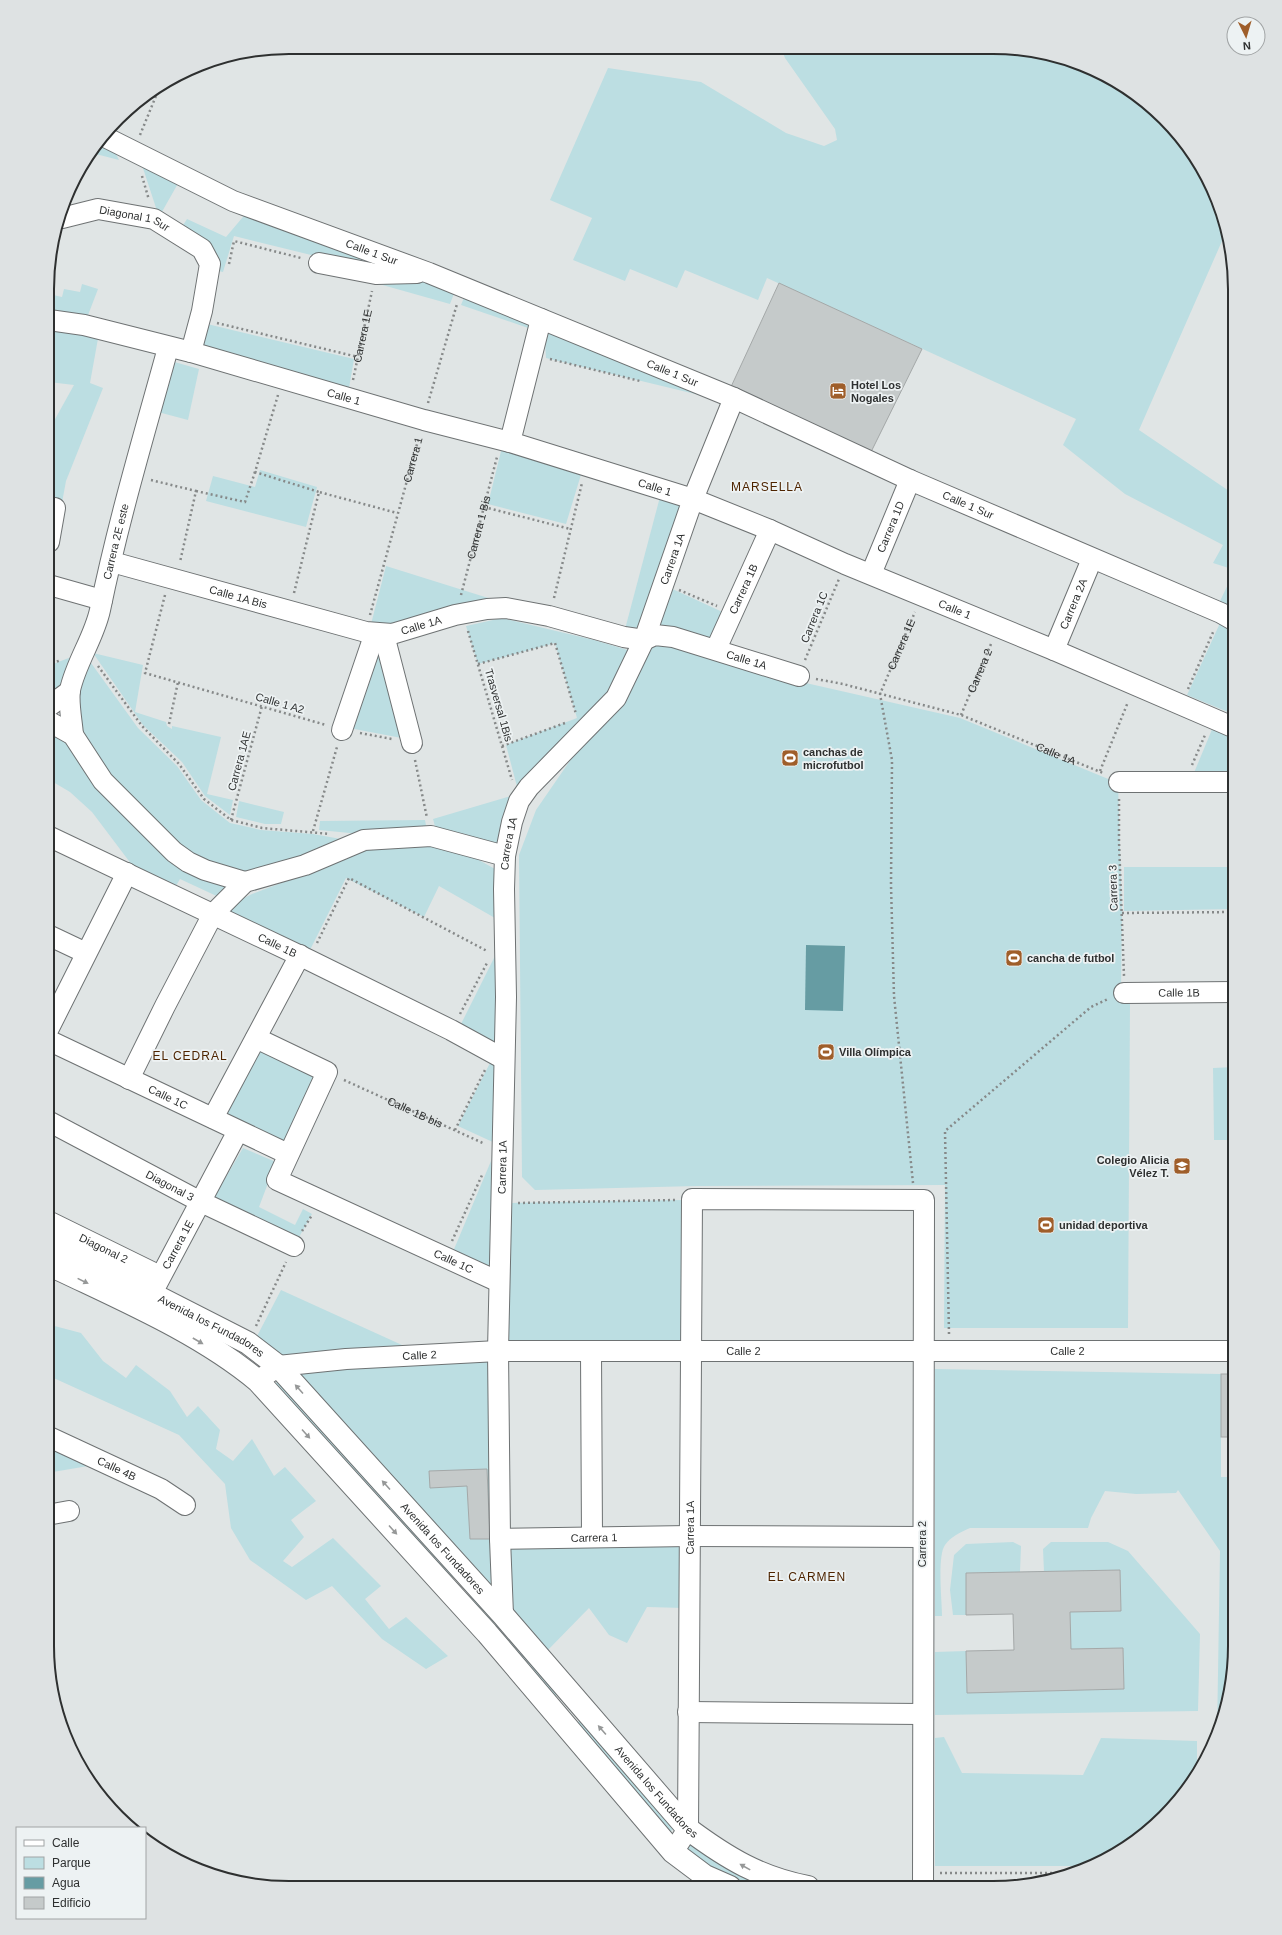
<svg xmlns="http://www.w3.org/2000/svg" width="1282" height="1935" viewBox="0 0 1282 1935" font-family="Arial,sans-serif">
	<rect width="100%" height="100%" fill="#e0e5e5"/>
	<g fill="#bcdee2">
		<path d="M781 48 1025 49 1086 65 1141 97 1185 142 1217 196 1225 241H1222L1139 430 1235 495V609L1220 601 1235 570 1213 563 1223 545 1125 494 1063 445 1076 419 767 278 758 300 685 270 677 288 630 269 625 281 573 260 592 218 550 200 608 68 701 82 786 133 824 146 837 140 835 129 785 58Z"/>
		<path d="M101 141 112 146 119 160 92 153Z"/>
		<path d="M139 156 180 180 159 217Z"/>
		<path d="M248 211 404 269 376 271 234 236 223 272 214 270 180 230 187 219 226 237Z"/>
		<path d="M381 277 423 278 455 291 450 304 379 284Z"/>
		<path d="M82 284 98 289 85 323 49 317V294L62 297 64 289 80 292Z"/>
		<path d="M465 295 534 322 531 329 461 305Z"/>
		<path d="M49 323 99 333 90 383 103 388 66 481 61 508 49 509V430L74 385 49 382Z"/>
		<path d="M203 323 354 359 348 394 195 350Z"/>
		<path d="M544 327 720 400 546 358Z"/>
		<path d="M171 361 199 369 188 420 158 412Z"/>
		<path d="M503 443 583 468 566 524 488 504Z"/>
		<path d="M260 470 317 487 306 527 206 501 213 476 255 487Z"/>
		<path d="M661 493 688 502 641 635 624 633Z"/>
		<path d="M386 566 501 602 370 628Z"/>
		<path d="M666 586 729 615 715 646 656 633Z"/>
		<path d="M502 618 594 640 631 651 614 692 519 794 506 745 577 718 555 643 478 664 466 626Z"/>
		<path d="M1221 621 1230 627 1228 712 1187 695Z"/>
		<path d="M377 636 407 739 349 728Z"/>
		<path d="M664 638 797 681 960 718 1118 783 1122 913 1121 991 1130 1003 1128 1328H944L945 1185 697 1186 535 1190 522 1177 519 855 536 810 649 646Z"/>
		<path d="M82 653 48 704V662L53 664Z"/>
		<path d="M93 653 143 665 135 712 166 722 167 726 172 729V726L221 737 207 794 233 800 230 815 205 796 182 762 143 725Z"/>
		<path d="M86 656 138 728 177 766 201 800 230 823 261 830 313 834 352 841 246 877 192 859 108 780 78 735 74 692Z"/>
		<path d="M48 724 70 737 125 810 238 883 223 899 180 879 174 889 138 873 92 812 70 792 48 779Z"/>
		<path d="M1213 727 1232 735 1230 779 1191 780Z"/>
		<path d="M511 796 502 850 437 834 433 819Z"/>
		<path d="M239 801 284 812 281 824H265L236 817Z"/>
		<path d="M425 820 427 831 360 834 319 830 320 821Z"/>
		<path d="M424 845 468 854 495 869V918L439 886 424 917 346 878 308 954 220 913 230 905 252 894 313 871 365 847Z"/>
		<path d="M1124 867H1235V909L1124 911Z"/>
		<path d="M495 956 498 1050 458 1030Z"/>
		<path d="M259 1040 319 1070 284 1147 219 1115Z"/>
		<path d="M491 1061 498 1064 497 1144 458 1126Z"/>
		<path d="M1235 1067V1140H1214L1213 1068Z"/>
		<path d="M243 1148 276 1162 259 1207 295 1225 303 1209 312 1214 294 1246 210 1204Z"/>
		<path d="M491 1161 495 1272 452 1254Z"/>
		<path d="M683 1200 682 1344 506 1346 507 1203Z"/>
		<path d="M281 1290 413 1350 280 1360 254 1342Z"/>
		<path d="M47 1324 81 1333 103 1361 126 1378 136 1365 170 1391 187 1417 198 1406 220 1430 216 1449 233 1461 252 1439 274 1476 285 1467 316 1501 291 1520 304 1537 283 1561 292 1567 333 1538 381 1586 365 1599 389 1629 406 1617 448 1656 426 1669 382 1639 332 1586 306 1600 250 1560 231 1528 225 1484 179 1435 47 1375Z"/>
		<path d="M494 1358 498 1597 299 1380 304 1367Z"/>
		<path d="M935 1369 1221 1374V1477H1235L1234 1662 1222 1724 1217 1734 1220 1551 1178 1490 1176 1493 1136 1494 1105 1491 1091 1518 1088 1528H970C961 1532 950 1537 945 1545 937 1556 942 1601 942 1616H935Z"/>
		<path d="M282 1379 455 1575 449 1581 270 1387Z"/>
		<path d="M47 1439 100 1464 47 1473Z"/>
		<path d="M684 1541V1608L647 1607 627 1643 609 1635 589 1608 545 1653 507 1613 506 1544Z"/>
		<path d="M1013 1542 1021 1546 1020 1572H1044L1043 1549 1051 1542H1108L1128 1551 1200 1634 1198 1711 935 1715V1652L966 1651 967 1692 1124 1689 1123 1648 1071 1649 1070 1612 1121 1611 1120 1570 966 1573V1615H953L950 1590 954 1555 966 1544Z"/>
		<path d="M475 1593 560 1692 552 1699 464 1601Z"/>
		<path d="M583 1717 676 1826 668 1834 575 1725Z"/>
		<path d="M944 1737 962 1773 1083 1775 1101 1738 1197 1741V1776L1194 1781 1152 1828 1092 1866H935V1738Z"/>
		<path d="M689 1837 786 1887H744L712 1875 679 1851Z"/>
	</g>
	<path fill="#669ca3" d="M806 945 845 946 843 1011 805 1010Z"/>
	<g fill="#c5caca" stroke="#a4a8a8">
		<path d="M779 283 922 349 871 452 730 389Z"/>
		<rect x="1221" y="1374" width="14" height="63"/>
		<path d="M487 1469 490 1539H470L467 1486 430 1488 429 1471Z"/>
		<path d="M1120 1570 1121 1611 1070 1612 1071 1649 1123 1648 1124 1689 967 1693 966 1651 1014 1650 1013 1614 966 1615V1573Z"/>
	</g>
	<g fill="none" stroke-linecap="round" stroke-linejoin="round">
		<g stroke="#6e7273" stroke-width="22">
			<g id="minor">
				<path id="s8" d="M105 137 233 201 429 273 734 398 910 480 1221 613 1235 621"/>
				<path id="s9" d="M62 218 98 209 154 219 202 249 210 264 202 311 191 352"/>
				<path d="M319 263 376 274 417 273"/>
				<path id="s10" d="M49 320 84 325 191 352 424 420 510 442 693 499 770 530 845 564 1054 650 1235 728"/>
				<path d="M510 442 541 319"/>
				<path d="M49 542 55 508"/>
				<path id="s11" d="M112 562 366 632 392 634 455 615 487 609 506 608 549 616 624 637 644 640 655 635 673 637 799 676"/>
				<path id="s12" d="M871 574 910 480"/>
				<path d="M49 585 102 600"/>
				<path d="M384 635 412 743"/>
				<path id="s13" d="M716 649 770 530"/>
				<path id="s14" d="M1054 650 1092 559"/>
				<path d="M48 707 70 691"/>
				<path d="M48 721 73 735 103 781 174 852 188 862 205 870 245 882"/>
				<path d="M342 730 375 633"/>
				<path id="s15" d="M73 735C72 721 68 703 70 690 76 662 94 638 100 610 118 522 144 435 168 348"/>
				<path d="M1119 782H1235"/>
				<path id="s16" d="M48 836 309 960 451 1030 504 1059"/>
				<path d="M48 935 86 953"/>
				<path id="s17" d="M1124 993 1235 992"/>
				<path d="M48 1030 127 873"/>
				<path id="s18" d="M256 1038 327 1072 277 1180 499 1282"/>
				<path id="s19" d="M48 1040 288 1154"/>
				<path d="M129 1079 165 1006 213 914 245 882 305 865 364 840 431 836 505 856"/>
				<path d="M213 1118 300 955"/>
				<path id="s20" d="M48 1121 199 1201 294 1246"/>
				<path id="s21" d="M48 1221 160 1276"/>
				<path id="s22" d="M151 1295 238 1131"/>
				<path d="M591 1352 592 1537"/>
				<path id="s23" d="M258 1381 278 1366 346 1359 498 1351H1235"/>
				<path id="s24" d="M47 1436 161 1489 185 1505"/>
				<path d="M47 1515 69 1511"/>
				<path id="s25" d="M500 1539 689 1536 922 1537"/>
				<path id="s26" d="M503 1615 500 1539 498 1351 506 997 504 889 505 856 512 822 519 801 529 787 616 698 644 640 693 499 734 398"/>
				<path d="M688 1712 922 1714"/>
				<path id="s27" d="M673 1852 688 1829 692 1199 924 1200 923 1888"/>
			</g>
		</g>
		<g stroke="#6e7273" stroke-width="24">
			<g id="primary">
				<path id="s28" d="M48 1241 248 1343 278 1366 503 1615 688 1829C727 1858 760 1878 808 1887"/>
				<path d="M48 1264C118 1298 198 1331 258 1381L487 1633 673 1852 705 1876 730 1887"/>
			</g>
		</g>
		<g stroke="#868989" stroke-width="2.5" stroke-dasharray="2 3" stroke-linecap="butt">
			<path d="M140 135 158 91"/>
			<path d="M142 176 149 200"/>
			<path d="M229 264 234 241 301 258"/>
			<path d="M217 323 358 357"/>
			<path d="M550 359 640 381"/>
			<path id="s1" d="M353 380 372 291"/>
			<path d="M278 395 255 472 319 492"/>
			<path d="M428 403 457 304"/>
			<path d="M151 480 196 491 180 562"/>
			<path d="M196 491 245 502 255 472"/>
			<path d="M484 507 570 529"/>
			<path d="M679 590 717 606"/>
			<path d="M294 593 319 492 397 513"/>
			<path d="M165 595 145 673 326 725"/>
			<path id="s2" d="M461 595 497 457"/>
			<path d="M554 598 582 483"/>
			<path id="s3" d="M370 615 419 437"/>
			<path d="M468 631 512 780"/>
			<path d="M48 660 53 663 61 660"/>
			<path d="M805 660 839 579"/>
			<path d="M478 664 555 643 576 714"/>
			<path d="M98 666 142 726 179 764 204 799 231 820 262 828 330 834"/>
			<path id="s4" d="M816 679 843 684 961 715 1103 773"/>
			<path d="M1188 689 1214 630"/>
			<path id="s5" d="M961 715 991 644"/>
			<path d="M169 724 178 682"/>
			<path d="M360 733 392 739"/>
			<path d="M502 746 565 723"/>
			<path d="M415 760 427 818"/>
			<path d="M1192 765 1205 735"/>
			<path d="M1100 771 1128 702"/>
			<path d="M1119 799V841L1124 976"/>
			<path d="M231 820 262 706"/>
			<path d="M313 831 337 747"/>
			<path d="M1122 913 1235 912"/>
			<path d="M317 943 349 878 487 951"/>
			<path d="M460 1014 487 963"/>
			<path id="s6" d="M344 1080 485 1144"/>
			<path d="M455 1130 485 1070"/>
			<path id="s7" d="M913 1183 894 996 891 885 892 760 880 694 915 612"/>
			<path d="M518 1203 675 1200"/>
			<path d="M302 1231 312 1215"/>
			<path d="M452 1241 483 1173"/>
			<path d="M256 1326 286 1262"/>
			<path d="M949 1334 945 1131 1091 1007 1108 999"/>
			<path d="M940 1873H1066"/>
		</g>
		<use href="#minor" stroke="#fff" stroke-width="20"/>
		<use href="#primary" stroke="#fff" stroke-width="22"/>
	</g>
	<defs><path id="oneway-solid" d="M-6-.8H1V-3.2L6.5 0L1 3.2V.8H-6Z"/></defs>
	<g fill="#969898">
		<use href="#oneway-solid" transform="translate(83 1281) rotate(26)"/>
		<use href="#oneway-solid" transform="translate(198 1341) rotate(30)"/>
		<use href="#oneway-solid" transform="translate(299 1389) rotate(-132)"/>
		<use href="#oneway-solid" transform="translate(306 1434) rotate(48)"/>
		<use href="#oneway-solid" transform="translate(386 1485) rotate(-132)"/>
		<use href="#oneway-solid" transform="translate(393 1530) rotate(48)"/>
		<use href="#oneway-solid" transform="translate(602 1730) rotate(-131)"/>
		<use href="#oneway-solid" transform="translate(745 1867) rotate(-151)"/>
	</g>
	<defs>
		<g id="hotel-square" transform="scale(0.9)"><rect x="-9" y="-9" width="18" height="18" rx="4" fill="#9f5e2a" stroke="#edf2f3"/><path d="M-6-4.5h1.5V1H6V5H4.5V3h-9V5H-6ZM-4 0a1.8 1.8 0 1 1 3.6 0ZM.5 0V-2.5h3Q6-2.5 6 0Z" fill="#fff"/></g>
		<g id="stadium-square" transform="scale(0.9)"><rect x="-9" y="-9" width="18" height="18" rx="4" fill="#9f5e2a" stroke="#edf2f3"/><path d="M0-5a6.5 5 0 1 0 0 10a6.5 5 0 1 0 0-10ZM-3.5-1.8h7v3.6h-7Z" fill="#fff"/></g>
		<g id="school-square" transform="scale(0.9)"><rect x="-9" y="-9" width="18" height="18" rx="4" fill="#9f5e2a" stroke="#edf2f3"/><path d="M0-5L7-2L0 1L-7-2ZM-4 1L0 2.5L4 1V4Q0 6-4 4Z" fill="#fff"/></g>
	</defs>
	<g fill-rule="evenodd">
		<use href="#hotel-square" x="838" y="391"/>
		<use href="#stadium-square" x="790" y="758"/>
		<use href="#stadium-square" x="1014" y="958"/>
		<use href="#stadium-square" x="826" y="1052"/>
		<use href="#school-square" x="1182" y="1166"/>
		<use href="#stadium-square" x="1046" y="1225"/>
	</g>
	<g text-anchor="middle" dominant-baseline="central" stroke-width="3.5" stroke-linejoin="round" paint-order="stroke">
		<g font-size="11" fill="#2e3030" stroke="#edf2f3">
			<text stroke="none"><textPath href="#s9" startOffset="75">Diagonal 1 Sur</textPath></text>
			<text stroke="none"><textPath href="#s8" startOffset="291">Calle 1 Sur</textPath></text>
			<text stroke="none"><textPath href="#s1" startOffset="45">Carrera 1E</textPath></text>
			<text stroke="none"><textPath href="#s8" startOffset="615">Calle 1 Sur</textPath></text>
			<text stroke="none"><textPath href="#s10" startOffset="305">Calle 1</textPath></text>
			<text stroke="none"><textPath href="#s3" startOffset="161">Carrera 1</textPath></text>
			<text stroke="none"><textPath href="#s10" startOffset="629">Calle 1</textPath></text>
			<text stroke="none"><textPath href="#s8" startOffset="939">Calle 1 Sur</textPath></text>
			<text stroke="none"><textPath href="#s2" startOffset="70">Carrera 1 Bis</textPath></text>
			<text stroke="none"><textPath href="#s12" startOffset="51">Carrera 1D</textPath></text>
			<text stroke="none"><textPath href="#s15" startOffset="201">Carrera 2E este</textPath></text>
			<text stroke="none"><textPath href="#s26" startOffset="1108">Carrera 1A</textPath></text>
			<text stroke="none"><textPath href="#s13" startOffset="66">Carrera 1B</textPath></text>
			<text stroke="none"><textPath href="#s11" startOffset="131">Calle 1A Bis</textPath></text>
			<text stroke="none"><textPath href="#s14" startOffset="50">Carrera 2A</textPath></text>
			<text stroke="none"><textPath href="#s10" startOffset="953">Calle 1</textPath></text>
			<text transform="translate(814 617) rotate(-68)">Carrera 1C</text>
			<text stroke="none"><textPath href="#s11" startOffset="320">Calle 1A</textPath></text>
			<text stroke="none"><textPath href="#s7" startOffset="545">Carrera 1E</textPath></text>
			<text stroke="none"><textPath href="#s11" startOffset="656">Calle 1A</textPath></text>
			<text stroke="none"><textPath href="#s5" startOffset="48">Carrera 2</textPath></text>
			<text transform="translate(280 703) rotate(16)">Calle 1 A2</text>
			<text transform="translate(499 705) rotate(74)">Trasversal 1Bis</text>
			<text stroke="none"><textPath href="#s4" startOffset="252">Calle 1A</textPath></text>
			<text transform="translate(239 761) rotate(-75)">Carrera 1AE</text>
			<text stroke="none"><textPath href="#s26" startOffset="772">Carrera 1A</textPath></text>
			<text transform="translate(1113 888) rotate(-92)">Carrera 3</text>
			<text stroke="none"><textPath href="#s16" startOffset="254">Calle 1B</textPath></text>
			<text stroke="none"><textPath href="#s17" startOffset="55">Calle 1B</textPath></text>
			<text stroke="none"><textPath href="#s19" startOffset="133">Calle 1C</textPath></text>
			<text stroke="none"><textPath href="#s6" startOffset="78">Calle 1B bis</textPath></text>
			<text stroke="none"><textPath href="#s26" startOffset="448">Carrera 1A</textPath></text>
			<text stroke="none"><textPath href="#s20" startOffset="138">Diagonal 3</textPath></text>
			<text stroke="none"><textPath href="#s22" startOffset="57">Carrera 1E</textPath></text>
			<text stroke="none"><textPath href="#s21" startOffset="62">Diagonal 2</textPath></text>
			<text stroke="none"><textPath href="#s18" startOffset="392">Calle 1C</textPath></text>
			<text stroke="none"><textPath href="#s28" startOffset="184">Avenida los Fundadores</textPath></text>
			<text stroke="none"><textPath href="#s23" startOffset="815">Calle 2</textPath></text>
			<text stroke="none"><textPath href="#s23" startOffset="491">Calle 2</textPath></text>
			<text stroke="none"><textPath href="#s23" startOffset="167">Calle 2</textPath></text>
			<text stroke="none"><textPath href="#s24" startOffset="77">Calle 4B</textPath></text>
			<text stroke="none"><textPath href="#s27" startOffset="329">Carrera 1A</textPath></text>
			<text stroke="none"><textPath href="#s25" startOffset="94">Carrera 1</textPath></text>
			<text transform="translate(922 1544) rotate(-90)">Carrera 2</text>
			<text stroke="none"><textPath href="#s28" startOffset="508">Avenida los Fundadores</textPath></text>
			<text stroke="none"><textPath href="#s28" startOffset="832">Avenida los Fundadores</textPath></text>
		</g>
		<g font-size="11" font-weight="bold" fill="#2e3030" stroke="#edf2f3" text-anchor="start">
			<text x="851" y="385">Hotel Los<tspan x="851" dy="13">Nogales</tspan></text>
			<text x="803" y="752">canchas de<tspan x="803" dy="13">microfutbol</tspan></text>
			<text x="1027" y="958">cancha de futbol</text>
			<text x="839" y="1052">Villa Olímpica</text>
			<text x="1169" y="1160" text-anchor="end">Colegio Alicia<tspan x="1169" dy="13">Vélez T.</tspan></text>
			<text x="1059" y="1225">unidad deportiva</text>
		</g>
		<g font-size="12" letter-spacing="1" fill="#4e2400" stroke="#edf2f3">
			<text x="767" y="487">MARSELLA</text>
			<text x="190" y="1056">EL CEDRAL</text>
			<text x="807" y="1577">EL CARMEN</text>
		</g>
	</g>
	<path d="M0 0H1282V1935H0ZM289 54H993A235 235 0 0 1 1228 289V1646A235 235 0 0 1 993 1881H289A235 235 0 0 1 54 1646V289A235 235 0 0 1 289 54Z" fill="#dee2e3" fill-rule="evenodd"/>
	<path fill="none" stroke="#2e3030" stroke-width="2" d="M289 54H993A235 235 0 0 1 1228 289V1646A235 235 0 0 1 993 1881H289A235 235 0 0 1 54 1646V289A235 235 0 0 1 289 54Z"/>
	<rect x="16" y="1827" width="130" height="92" fill="#edf2f3" stroke="#a1a4a5"/>
	<rect x="24" y="1840" width="20" height="6" fill="#ffffff" stroke="#a1a4a5"/>
	<text x="52" y="1847" font-size="12" fill="#2e3030">Calle</text>
	<rect x="24" y="1857" width="20" height="12" fill="#bcdee2" stroke="#a1a4a5"/>
	<text x="52" y="1867" font-size="12" fill="#2e3030">Parque</text>
	<rect x="24" y="1877" width="20" height="12" fill="#669ca3" stroke="#a1a4a5"/>
	<text x="52" y="1887" font-size="12" fill="#2e3030">Agua</text>
	<rect x="24" y="1897" width="20" height="12" fill="#c5caca" stroke="#a1a4a5"/>
	<text x="52" y="1907" font-size="12" fill="#2e3030">Edificio</text>
	<g transform="translate(1246 36) rotate(175)"><circle r="19" fill="#edf2f3" stroke="#a1a4a5"/>
	<path d="M0-3L7 15L0 10L-7 15Z" fill="#9f5e2a"/>
	<text y="-6" font-size="11" font-weight="bold" text-anchor="middle" fill="#2e3030">N</text>
	</g>
</svg>
